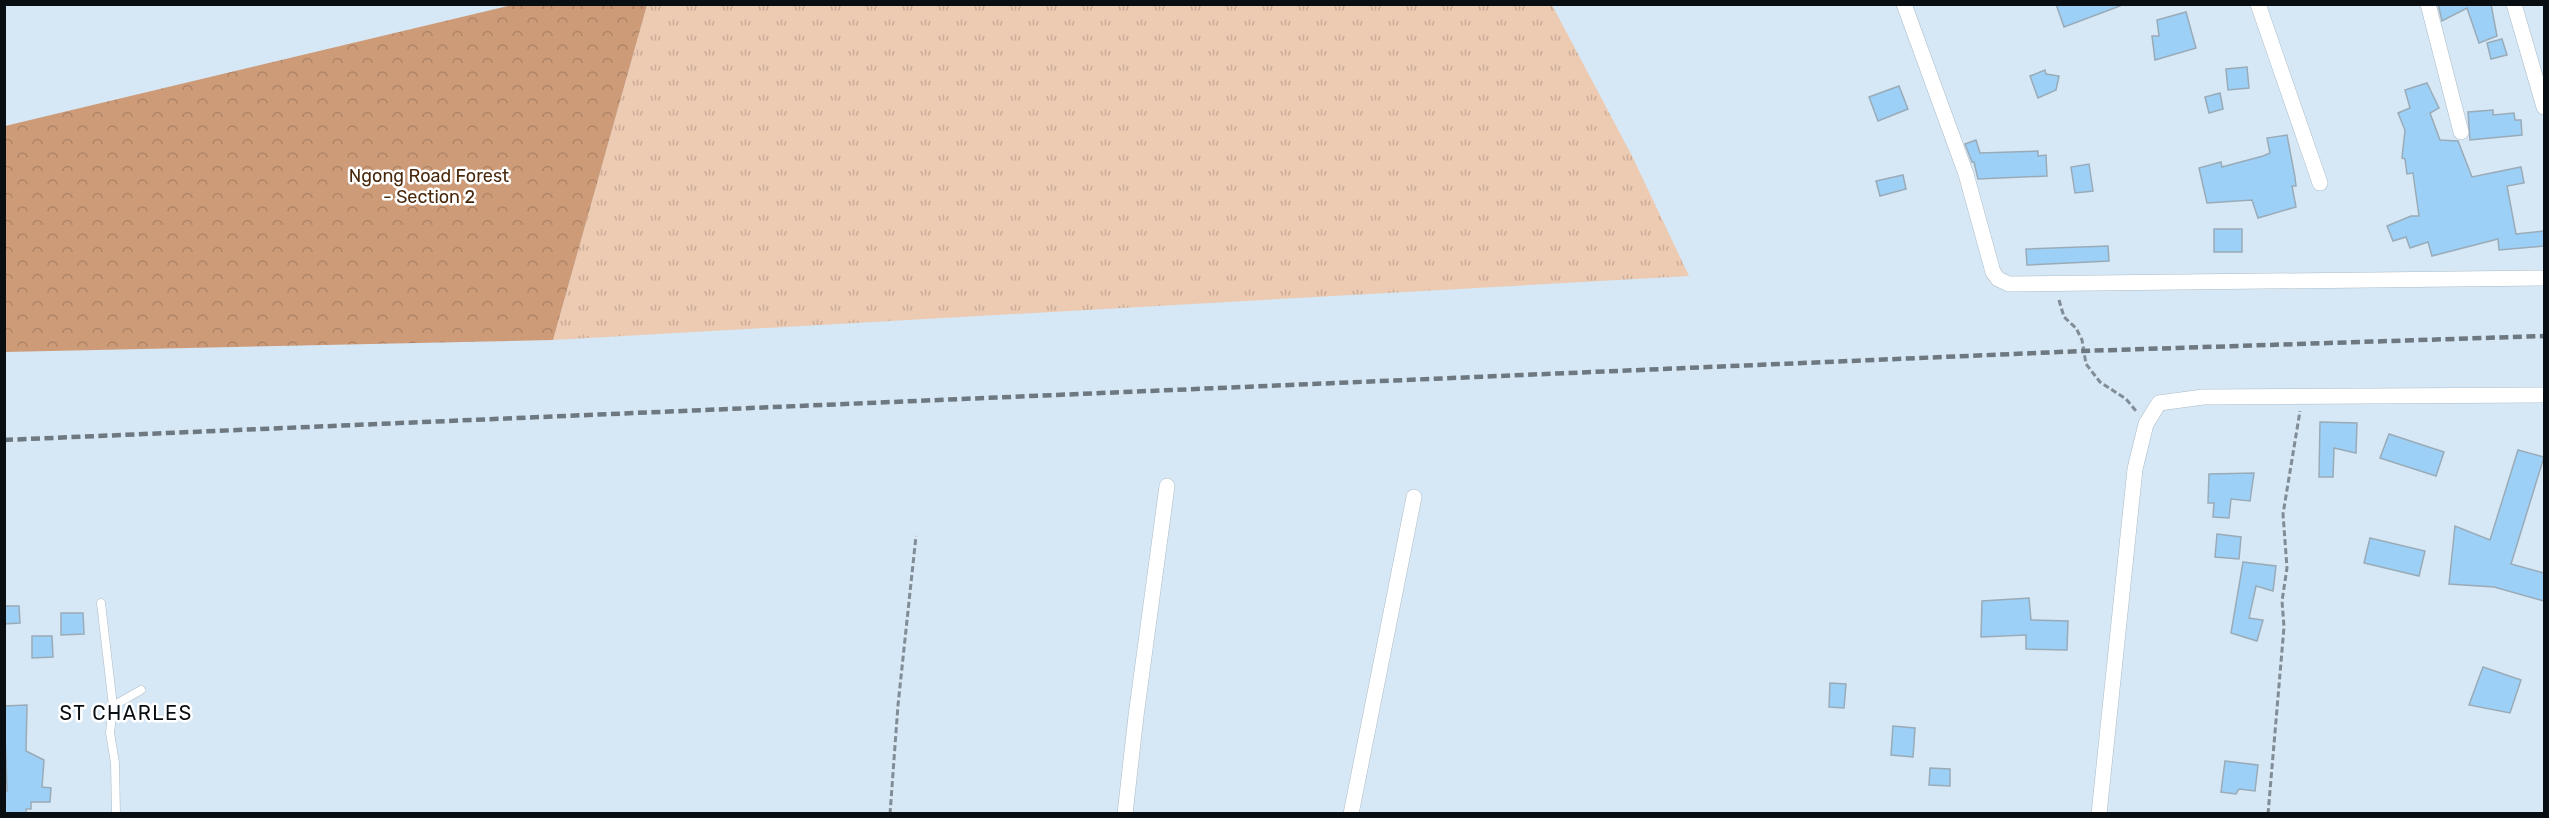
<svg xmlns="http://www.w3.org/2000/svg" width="2549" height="818" viewBox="0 0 2549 818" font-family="Rubik,sans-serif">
	<defs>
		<pattern id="grass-tufts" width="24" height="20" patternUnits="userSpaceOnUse" patternTransform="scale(1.5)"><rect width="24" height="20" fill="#edcab2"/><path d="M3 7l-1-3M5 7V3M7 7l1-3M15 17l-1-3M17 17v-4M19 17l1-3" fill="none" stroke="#caac98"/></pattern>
		<pattern id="forest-crowns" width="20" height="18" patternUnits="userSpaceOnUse" patternTransform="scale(1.5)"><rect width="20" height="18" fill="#cd9b78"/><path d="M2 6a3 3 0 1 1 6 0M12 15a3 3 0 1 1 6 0" fill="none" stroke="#af8467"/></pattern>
	</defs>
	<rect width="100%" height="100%" fill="#d6e7f5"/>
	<path fill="url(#grass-tufts)" d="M647 5H1552L1632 156 1689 276 553 340Z"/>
	<path fill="url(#forest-crowns)" d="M512 5H647L553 340 5 352V126Z"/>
	<g fill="#9cd0f7" stroke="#9aabb8" stroke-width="1.5">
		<path d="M2056 4H2120V6L2064 27Z"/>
		<path d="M2438 4H2491L2497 36 2479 43 2467 8 2442 21Z"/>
		<path d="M2186 12 2196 48 2155 60 2152 36H2159L2157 20Z"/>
		<path d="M2502 39 2507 55 2491 59 2487 43Z"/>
		<path d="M2247 67 2249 88 2228 90 2226 69Z"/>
		<path d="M2045 70 2046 74 2059 76 2056 90 2038 98 2030 76Z"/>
		<path d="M2427 83 2439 108 2430 113 2440 140 2458 141 2472 177 2521 167 2524 183 2507 186 2516 234 2544 231V246L2499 250 2498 239 2432 256 2428 242 2410 248 2406 237 2393 241 2387 226 2411 216H2419L2413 173 2407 174 2405 159 2402 158 2405 130 2398 113 2410 108 2405 90Z"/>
		<path d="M1899 86 1908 109 1878 121 1869 97Z"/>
		<path d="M2220 93 2223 109 2209 113 2205 97Z"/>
		<path d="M2493 110V115L2514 113 2515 120H2521L2522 135 2470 140 2468 112Z"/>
		<path d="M2287 135 2295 177 2296 186H2292L2296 207 2258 218 2252 200 2207 203 2199 168 2221 162 2222 167 2263 156 2270 153 2267 138Z"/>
		<path d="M1976 140 1980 153 2038 151V156L2046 155 2047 176 1978 179 1974 162H1972L1965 144Z"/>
		<path d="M2089 164 2093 191 2075 193 2071 167Z"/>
		<path d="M1903 175 1906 189 1880 196 1876 181Z"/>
		<rect x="2214" y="229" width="28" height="23"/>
		<path d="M2108 246 2109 261 2027 265 2026 249Z"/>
		<path d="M2320 422 2357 423 2356 453 2334 448 2333 477H2319Z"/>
		<path d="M2389 434 2444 452 2436 476 2380 458Z"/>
		<path d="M2518 450 2544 457 2511 564 2544 573V601L2494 587 2449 584 2455 526 2490 540Z"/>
		<path d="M2254 473 2250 501 2231 499 2229 518 2213 517 2214 503H2208L2209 474Z"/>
		<path d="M2217 534 2241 537 2239 559 2215 557Z"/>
		<path d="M2370 538 2425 551 2419 576 2364 563Z"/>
		<path d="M2243 562 2276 566 2273 591 2256 586 2249 618 2263 620 2257 641 2231 633Z"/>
		<path d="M2029 598 2031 620 2068 621 2067 650 2026 649V635L1981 637 1982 601Z"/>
		<path d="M4 606H19L20 623 4 624Z"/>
		<path d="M61 613H83L84 634 61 635Z"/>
		<path d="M32 636H52L53 657 32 658Z"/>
		<path d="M2483 667 2521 680 2510 713 2469 705Z"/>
		<path d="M1830 683 1846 684 1844 708 1829 707Z"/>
		<path d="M27 705 26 751 44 760 42 787 51 788 50 802H31V809H26V813H4V791H7L4 706Z"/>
		<path d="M1893 726 1915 728 1913 757 1891 755Z"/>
		<path d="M2225 761 2258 765 2255 791 2239 789 2236 794 2221 792Z"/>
		<path d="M1930 768 1950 769V786L1929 785Z"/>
	</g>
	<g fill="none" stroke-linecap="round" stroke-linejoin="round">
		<g stroke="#abbcc9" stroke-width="9">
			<g id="service">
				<path d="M101 603 113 706"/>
				<path d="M116 814 115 763 110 733 113 706 141 690"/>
			</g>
		</g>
		<g stroke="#abbcc9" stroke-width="16">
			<g id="minor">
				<path d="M1904 4 1966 174 1993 272 1998 279 2009 284 2544 278"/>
				<path d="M2258 4 2320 183"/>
				<path d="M2428 4 2461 132"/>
				<path d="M2514 4 2544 107"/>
				<path d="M1125 814 1136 716 1167 486"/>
				<path d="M1351 814 1414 497"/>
				<path d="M2099 814 2135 469 2146 424 2159 403 2203 397 2544 395"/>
			</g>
		</g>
		<g stroke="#808c96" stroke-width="3" stroke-dasharray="6 3" stroke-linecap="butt">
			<path d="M2059 300 2064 317 2076 328 2082 340 2086 364 2100 382 2126 399 2136 411"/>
			<path d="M890 814 898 705 916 536"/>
			<path d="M2268 814 2284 627 2282 601 2287 568 2283 514 2300 411"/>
		</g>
		<use href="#service" stroke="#fff" stroke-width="8"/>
		<use href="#minor" stroke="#fff" stroke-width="15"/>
		<path stroke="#6d7881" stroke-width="4.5" stroke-dasharray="9 4.5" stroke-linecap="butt" d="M4 440 2083 351 2544 336"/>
	</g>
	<g text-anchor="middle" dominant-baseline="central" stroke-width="5" stroke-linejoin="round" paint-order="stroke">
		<g font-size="18" fill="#48270b" stroke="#fff">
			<text x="429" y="176">Ngong Road Forest<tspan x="429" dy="21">- Section 2</tspan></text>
		</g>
		<g font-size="20" letter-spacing="1.5" fill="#090e13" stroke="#fff">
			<text x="126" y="713">ST CHARLES</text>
		</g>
	</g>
	<rect width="2549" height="818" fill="none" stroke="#090e13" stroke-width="12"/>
</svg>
